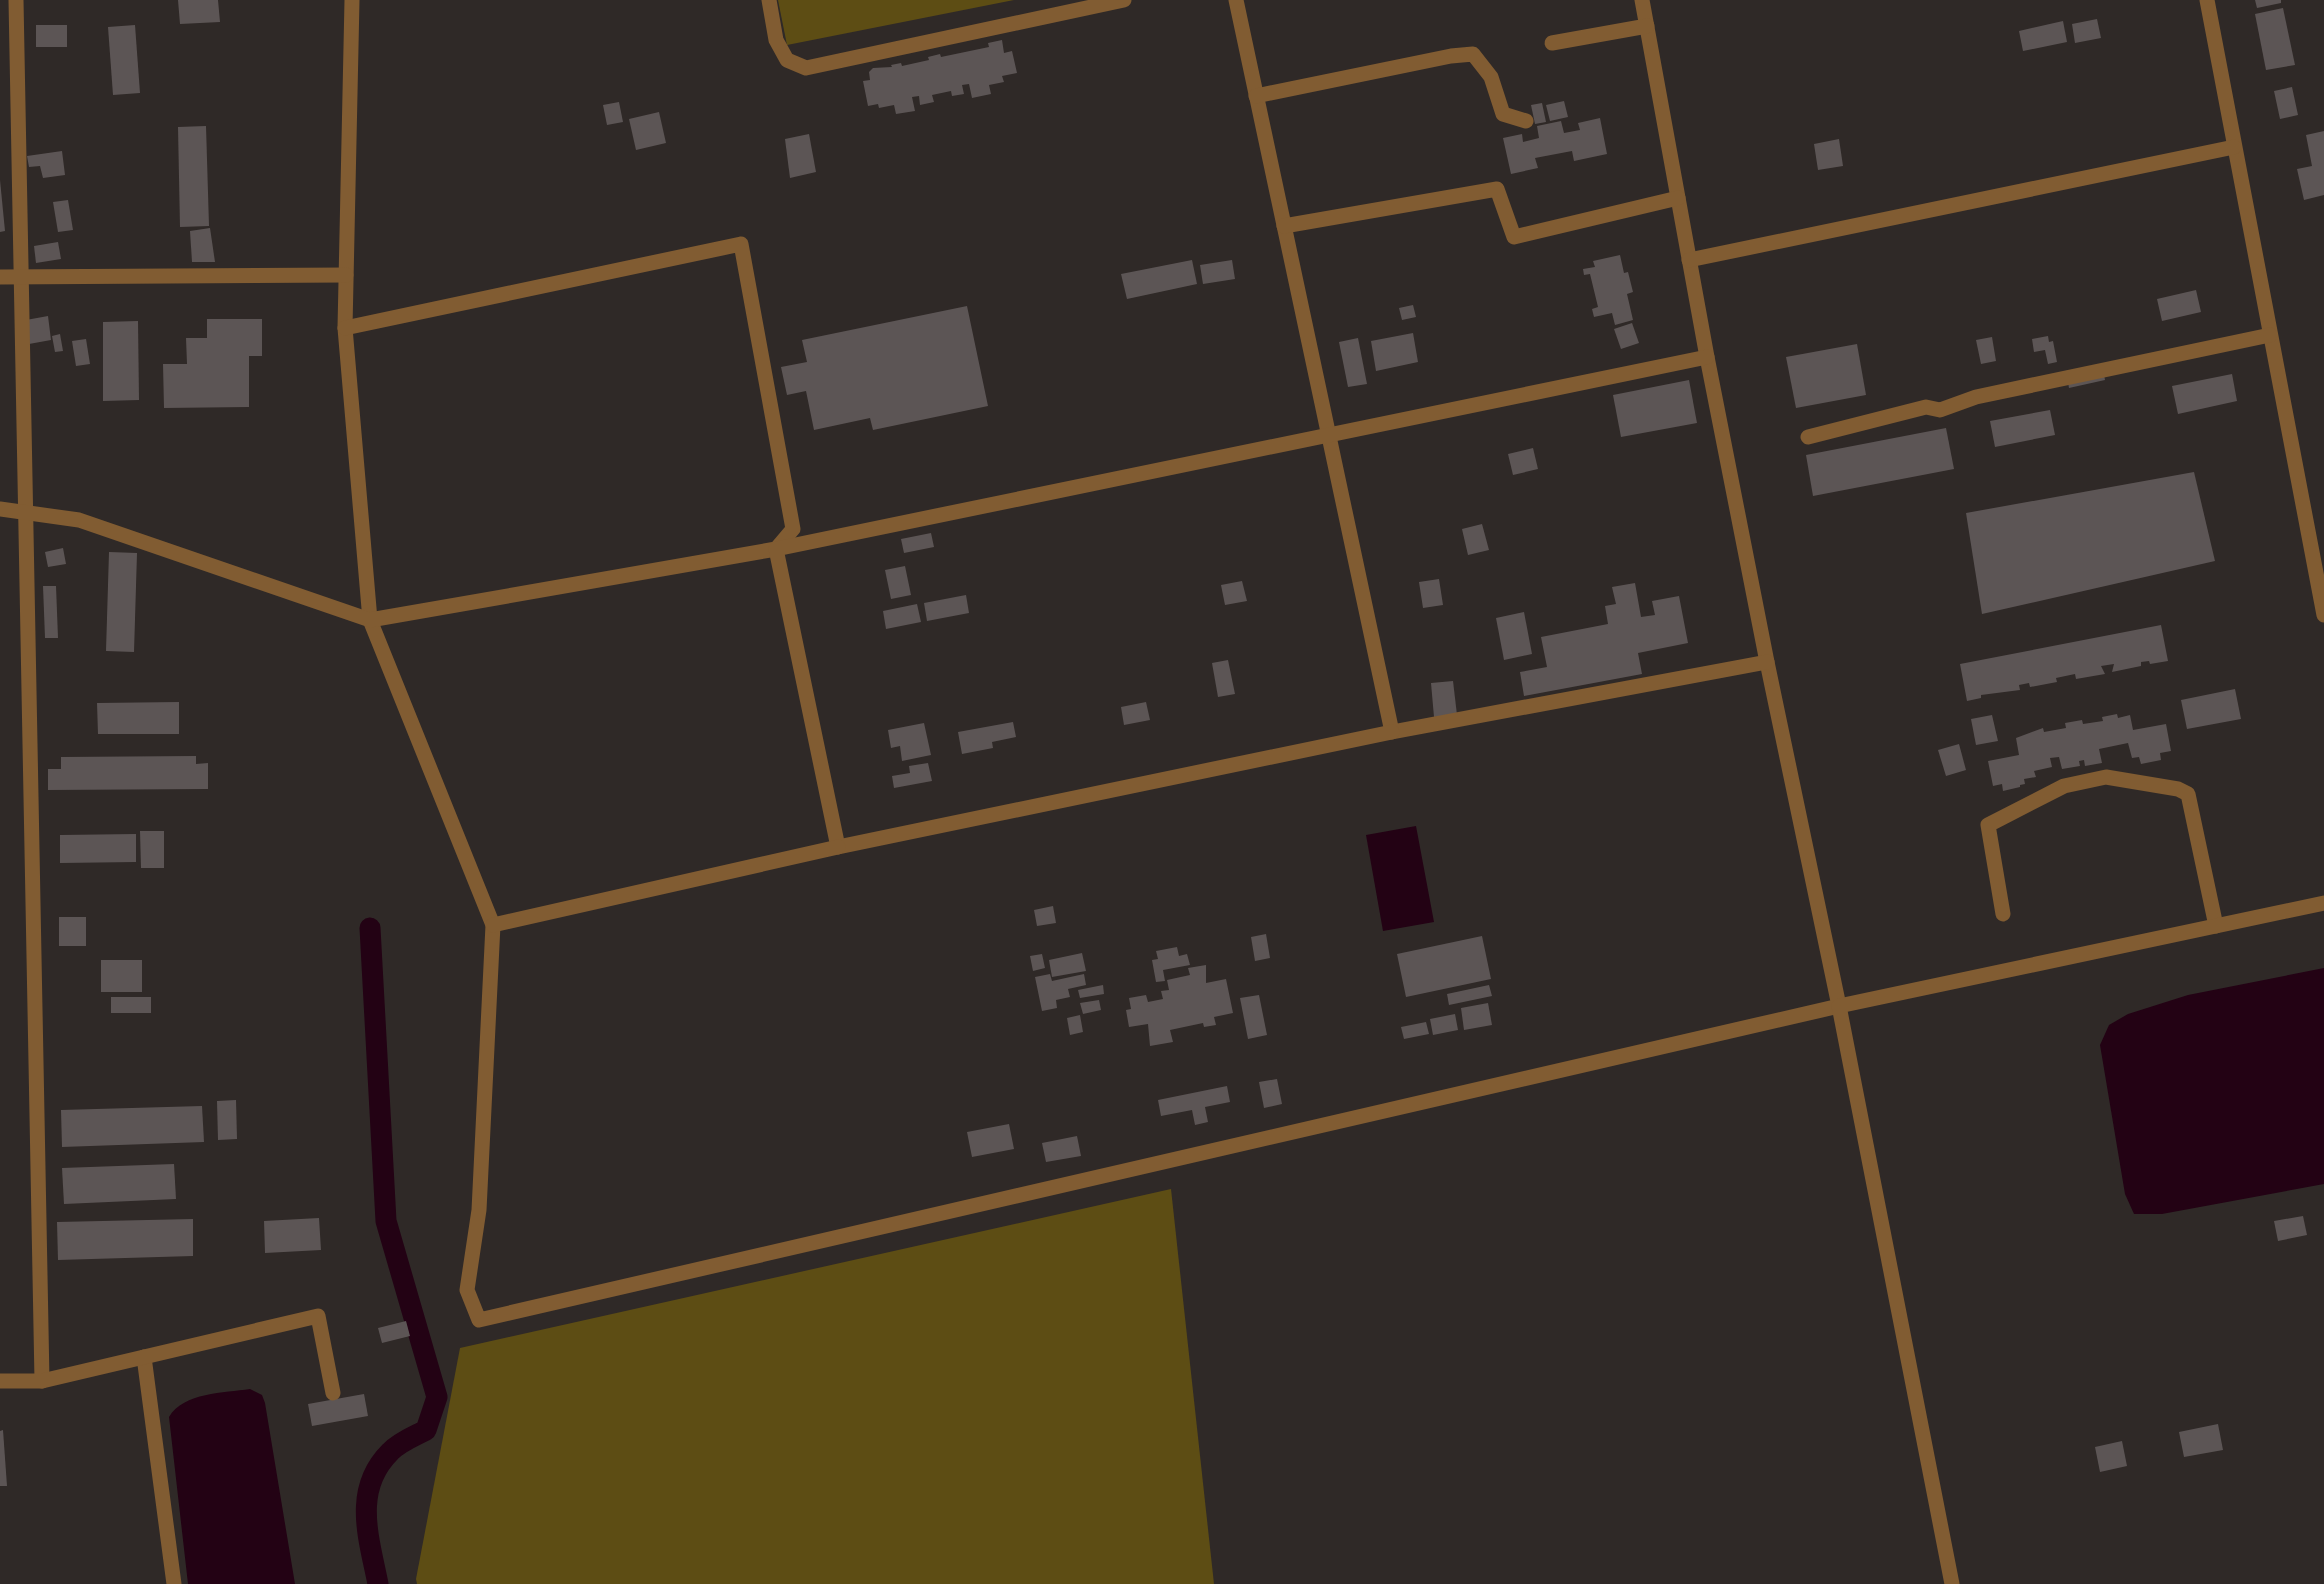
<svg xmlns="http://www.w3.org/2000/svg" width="2324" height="1584" viewBox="0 0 2324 1584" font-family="Karla,sans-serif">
	<rect width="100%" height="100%" fill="#2f2927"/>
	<g fill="#5d4d14">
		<path d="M778 0H1014L787 45Z"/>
		<path d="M1171 1189 1214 1584H417L416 1579 460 1348Z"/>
	</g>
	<g fill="#230214">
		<path d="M1416 826 1434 922 1383 931 1366 835Z"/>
		<path d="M2324 968V1184L2162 1214H2134L2125 1194 2100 1045 2109 1025 2128 1014 2188 995Z"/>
		<path d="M250 1389 262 1395 265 1403 295 1584H188L169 1417C184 1392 224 1393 250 1389Z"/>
	</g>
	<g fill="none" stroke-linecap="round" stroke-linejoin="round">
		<path stroke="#230214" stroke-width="21" d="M370 928 386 1221 437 1397 426 1430C415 1436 399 1442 390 1452 352 1490 369 1538 378 1584"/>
	</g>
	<g fill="#5c5555">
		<path d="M178 0H218L220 22 180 24Z"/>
		<path d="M2255 0H2281V3L2257 8Z"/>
		<path d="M2283 8 2295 65 2266 70 2255 14Z"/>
		<path d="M2097 19 2101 38 2075 43 2072 24Z"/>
		<path d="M2063 21 2067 42 2023 51 2019 31Z"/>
		<rect x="36" y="25" width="31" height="22"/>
		<path d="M135 25 140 93 113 95 108 27Z"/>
		<path d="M1002 40 1004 53 1012 51 1017 73 1002 76 1004 82 989 85 991 94 972 98 969 84 962 85 964 94 952 96 951 91 932 95 934 102 920 105 919 96 912 97 915 111 896 114 894 105 879 108 878 104 868 106 863 81 870 80 869 72 873 68 892 67 891 65 901 63 902 66 929 60 928 57 940 54 941 57 989 47 988 43Z"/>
		<path d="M2292 87 2298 115 2280 119 2274 91Z"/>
		<path d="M1564 101 1568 117 1550 121 1546 105Z"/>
		<path d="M619 102 623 122 607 125 603 105Z"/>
		<path d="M1542 103 1546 122 1535 124 1531 105Z"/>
		<path d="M659 112 666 143 636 150 629 119Z"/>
		<path d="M1600 118 1607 154 1574 161 1572 151 1535 158 1538 168 1511 174 1503 138 1522 134 1523 142 1539 138 1537 126 1561 121 1564 133 1580 130 1578 123Z"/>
		<path d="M206 126 209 226 180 227 178 127Z"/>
		<path d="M2324 131V195L2304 200 2297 169 2312 166 2306 135Z"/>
		<path d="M809 134 816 172 790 178 785 139Z"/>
		<path d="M1839 139 1843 166 1818 170 1814 144Z"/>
		<path d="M62 151 65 175 43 178 40 166 29 167 27 156Z"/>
		<path d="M0 180 5 231 0 232Z"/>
		<path d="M68 200 73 230 58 232 53 202Z"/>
		<path d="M210 228 215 262H192L190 231Z"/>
		<path d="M58 242 61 259 36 263 34 246Z"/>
		<path d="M1620 255 1624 273 1628 272 1633 292 1627 294 1633 320 1615 325 1612 313 1594 317 1592 309 1598 307 1590 274 1584 275 1583 269 1595 267 1593 261Z"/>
		<path d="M1192 260 1197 284 1127 299 1121 274Z"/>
		<path d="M1232 260 1235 279 1203 284 1200 265Z"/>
		<path d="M2196 290 2201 312 2162 321 2157 299Z"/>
		<path d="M1413 305 1416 317 1402 320 1399 308Z"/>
		<path d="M967 306 988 406 873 430 870 418 814 430 806 391 787 395 781 367 807 362 802 340Z"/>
		<path d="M48 316 51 340 29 344 26 320Z"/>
		<path d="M207 319H262V356H249V407L164 408 163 364H187L186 338H207Z"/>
		<path d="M138 321 139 400 103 401V322Z"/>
		<path d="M1632 323 1639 343 1621 349 1614 329Z"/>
		<path d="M1413 333 1418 362 1376 371 1371 341Z"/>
		<path d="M60 334 63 351 55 352 52 336Z"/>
		<path d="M2048 336 2049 342 2053 341 2057 362 2048 364 2045 350 2034 352 2032 339Z"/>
		<path d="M1992 337 1996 361 1981 364 1976 340Z"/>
		<path d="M1358 338 1367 384 1348 387 1339 342Z"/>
		<path d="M86 339 90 364 76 366 72 341Z"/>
		<path d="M1857 344 1866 395 1796 408 1786 357Z"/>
		<path d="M2102 364 2105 380 2069 388 2066 371Z"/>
		<path d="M2232 374 2237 401 2178 414 2172 386Z"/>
		<path d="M1689 380 1697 423 1621 437 1613 395Z"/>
		<path d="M2050 410 2055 435 1995 447 1990 421Z"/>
		<path d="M1946 428 1954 469 1813 496 1806 455Z"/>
		<path d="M1533 448 1538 469 1513 475 1508 454Z"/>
		<path d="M2194 472 2215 561 1982 614 1966 513Z"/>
		<path d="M1482 524 1489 550 1468 555 1462 529Z"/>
		<path d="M931 533 934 547 904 553 901 539Z"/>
		<path d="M63 548 66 564 48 567 45 552Z"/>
		<path d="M109 552 137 553 134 652 106 651Z"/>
		<path d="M905 566 911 595 891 599 885 570Z"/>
		<path d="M1439 579 1443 605 1423 608 1419 582Z"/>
		<path d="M1242 581 1247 601 1225 605 1221 585Z"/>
		<path d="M1635 583 1641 617 1655 615 1652 601 1679 596 1688 643 1638 653 1642 674 1524 696 1520 672 1547 667 1541 637 1608 624 1605 606 1616 604 1612 587Z"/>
		<path d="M43 586H56L58 638H45Z"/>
		<path d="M966 595 969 613 927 621 924 603Z"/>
		<path d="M917 604 921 622 886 629 883 611Z"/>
		<path d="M1524 612 1532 654 1504 660 1496 618Z"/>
		<path d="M2161 625 2168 661 2150 664 2149 661 2141 662V666L2112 672 2114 664 2101 666 2105 674 2076 679 2075 674 2056 678 2057 682 2030 687 2029 683 2019 685 2020 690 1981 695V698L1967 701 1960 664Z"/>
		<path d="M1228 660 1235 694 1218 697 1212 663Z"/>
		<path d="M1453 681 1457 715 1434 717 1431 683Z"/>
		<path d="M2235 689 2241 719 2187 729 2181 700Z"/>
		<path d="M179 702V734H98L97 703Z"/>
		<path d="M1146 702 1150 720 1124 725 1121 707Z"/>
		<path d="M2117 714 2118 718 2130 715 2133 730 2166 724 2171 751 2160 753 2161 760 2141 764 2139 757 2132 758 2128 743 2099 749 2102 763 2085 766 2084 760 2079 761 2080 766 2062 769 2059 757 2050 758 2052 767 2034 771 2036 777 2024 779 2025 784 2020 785V787L2003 791 2002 784 1993 786 1988 761 2019 755 2016 738 2043 728 2044 732 2066 728 2065 723 2082 720 2083 724 2103 721 2102 717Z"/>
		<path d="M1992 715 1998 741 1976 745 1971 719Z"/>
		<path d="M1013 722 1016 737 992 742 993 748 962 754 958 732Z"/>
		<path d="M924 723 931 755 902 761 900 746 891 748 888 730Z"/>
		<path d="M1959 744 1966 770 1946 776 1938 750Z"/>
		<path d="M196 756V764L208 763V789L48 790V769H61V757Z"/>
		<path d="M928 763 932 781 894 788 892 776 910 773 909 766Z"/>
		<path d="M140 831H164V868H141Z"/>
		<path d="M136 834V862L60 863V835Z"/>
		<path d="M1053 906 1056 923 1037 926 1034 910Z"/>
		<rect x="59" y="917" width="27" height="29"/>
		<path d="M1266 934 1270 958 1255 961 1251 937Z"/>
		<path d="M1482 936 1491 979 1406 997 1397 954Z"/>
		<path d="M1177 947 1179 956 1187 954 1190 965 1163 970 1165 981 1156 982 1152 960 1158 959 1156 951Z"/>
		<path d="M1082 953 1086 971 1052 977 1049 960Z"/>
		<path d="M1042 954 1045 968 1033 971 1030 956Z"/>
		<rect x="101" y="960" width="41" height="32"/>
		<path d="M1206 965V983L1226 979 1233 1013 1214 1017 1216 1025 1204 1027 1203 1023 1170 1030 1173 1042 1150 1046 1148 1024 1129 1027 1126 1010 1131 1009 1129 998 1146 995 1148 1002 1163 999 1161 991 1169 990 1167 980 1190 975 1188 968Z"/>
		<path d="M1050 974 1052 981 1084 974 1086 985 1068 989 1070 997 1056 1000 1057 1008 1042 1011 1035 977Z"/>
		<path d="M1103 985 1104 994 1080 998 1078 990Z"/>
		<path d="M1489 985 1492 996 1449 1005 1447 994Z"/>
		<path d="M1259 995 1267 1035 1248 1039 1240 998Z"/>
		<rect x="111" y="997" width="40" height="16"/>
		<path d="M1099 1000 1101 1010 1083 1014 1080 1003Z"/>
		<path d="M1488 1003 1492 1025 1464 1030 1461 1008Z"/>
		<path d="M1455 1014 1458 1030 1433 1035 1430 1019Z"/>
		<path d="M1080 1015 1083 1032 1070 1035 1067 1018Z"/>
		<path d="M1426 1022 1429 1034 1404 1039 1401 1027Z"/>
		<path d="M1277 1079 1282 1104 1264 1108 1259 1082Z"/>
		<path d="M1227 1086 1230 1102 1205 1107 1208 1122 1195 1125 1192 1110 1161 1116 1158 1100Z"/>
		<path d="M236 1100 237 1139 218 1140 217 1101Z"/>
		<path d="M202 1106 204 1142 62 1147 61 1110Z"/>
		<path d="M1009 1124 1014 1149 972 1157 967 1132Z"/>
		<path d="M1077 1136 1081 1156 1046 1162 1042 1143Z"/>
		<path d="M174 1164 176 1199 64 1204 62 1168Z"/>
		<path d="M2303 1216 2307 1235 2278 1241 2274 1221Z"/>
		<path d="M319 1218 321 1250 265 1253 264 1221Z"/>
		<path d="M193 1219V1256L58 1260 57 1222Z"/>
		<path d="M406 1321 410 1336 382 1343 378 1328Z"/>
		<path d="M364 1394 368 1416 312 1426 308 1404Z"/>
		<path d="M2218 1424 2223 1450 2184 1457 2179 1432Z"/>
		<path d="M3 1430 7 1486H0V1431Z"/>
		<path d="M2122 1441 2127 1466 2100 1472 2095 1447Z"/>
	</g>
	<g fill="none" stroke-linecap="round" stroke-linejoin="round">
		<g stroke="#815c32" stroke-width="15">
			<path d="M16 0 42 1381"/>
			<path d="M352 0 345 328 370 620 493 925 479 1210 467 1290 479 1320 1839 1006 1767 662 1707 357 1642 0"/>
			<path d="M769 0 776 40 787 60 806 68 1124 0"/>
			<path d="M1236 0 1392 732 1767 662"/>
			<path d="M2207 0 2324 615"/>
			<path d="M1552 43 1647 26"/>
			<path d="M1256 96 1451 56 1473 54 1491 77 1503 114 1526 121"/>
			<path d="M1284 226 1497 189 1514 237 1678 198"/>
			<path d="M1689 260 2234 147"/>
			<path d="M0 277 346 275"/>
			<path d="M1808 437 1926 407 1940 410 1976 397 2270 335"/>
			<path d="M0 509 79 520 370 620 776 549 793 529 741 244 345 328"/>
			<path d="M1392 732 838 847 776 549 1707 357"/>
			<path d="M2003 914 1988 825 2064 786 2106 777 2178 789 2188 794 2216 926"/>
			<path d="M493 925 838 847"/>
			<path d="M144 1357 174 1584"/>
			<path d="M0 1381H42L318 1316 333 1393"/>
			<path d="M1952 1584 1839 1006 2324 903"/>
		</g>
	</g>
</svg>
